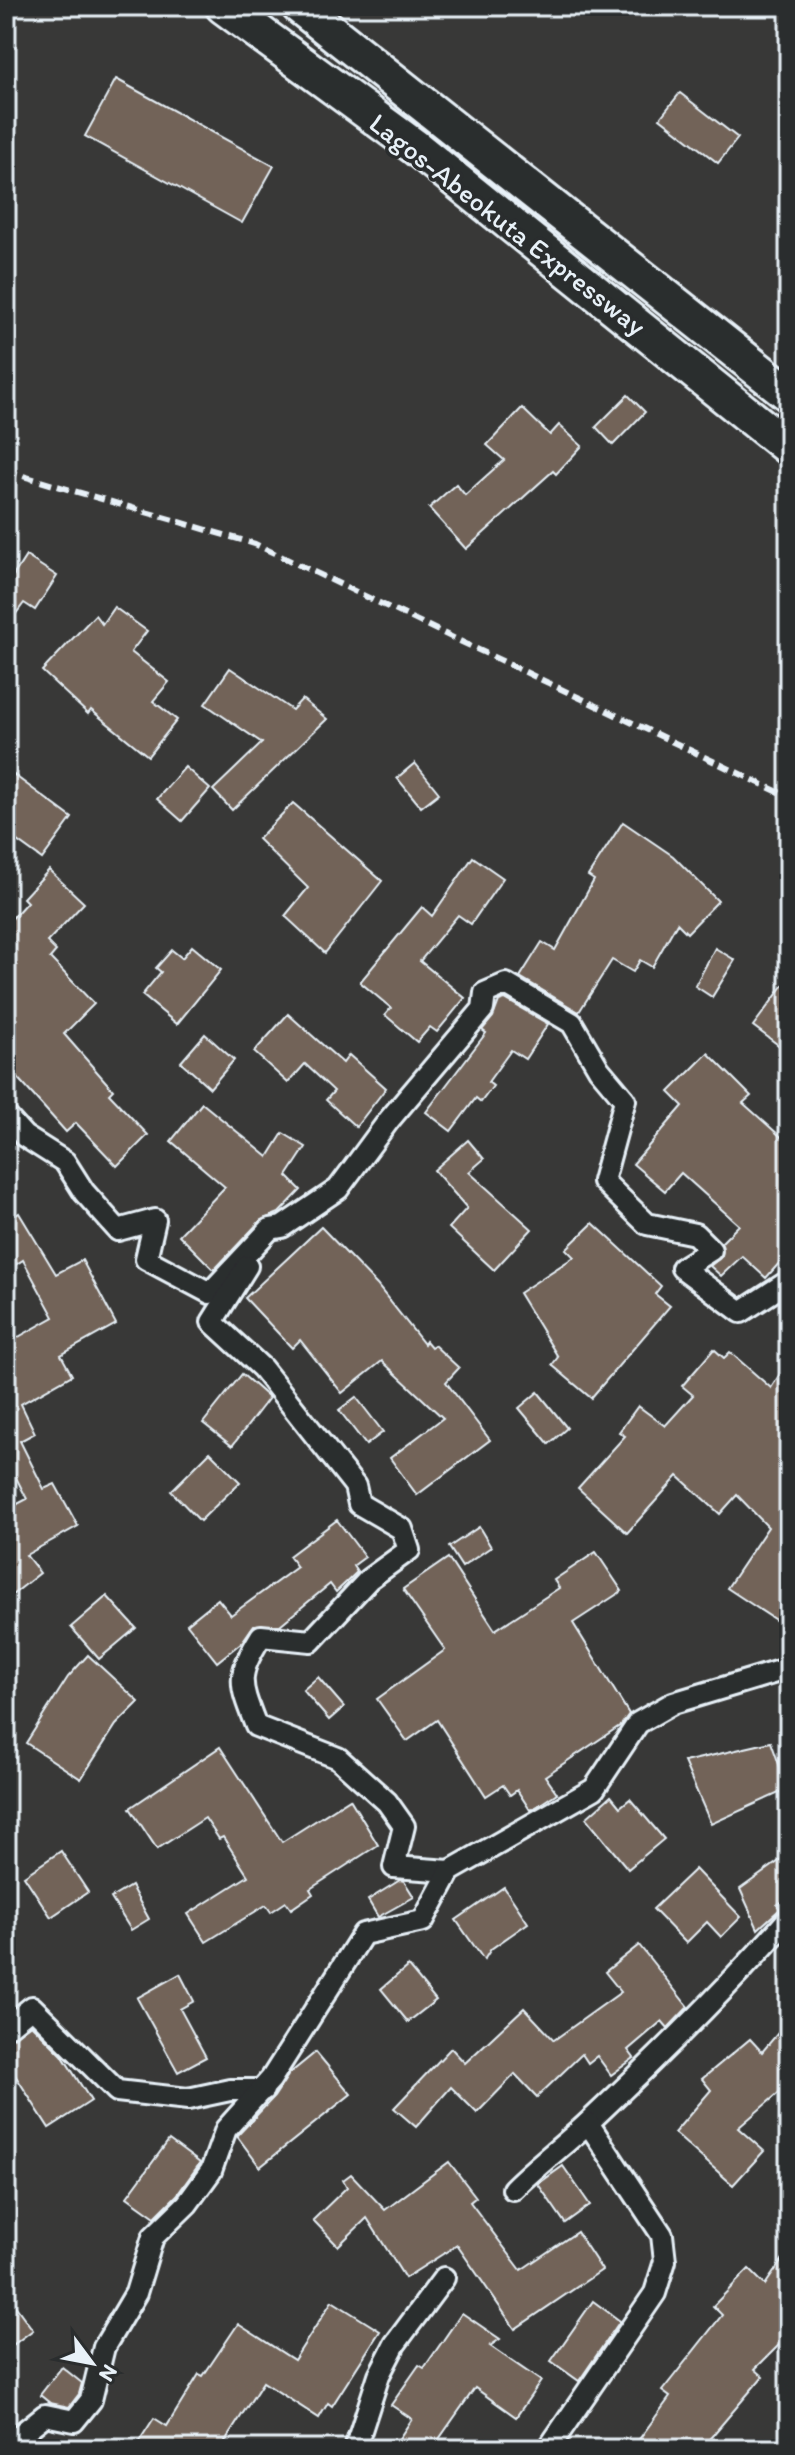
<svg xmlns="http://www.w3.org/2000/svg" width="795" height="2455" viewBox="0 0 795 2455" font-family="Itim,sans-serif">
	<rect width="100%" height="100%" fill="#383837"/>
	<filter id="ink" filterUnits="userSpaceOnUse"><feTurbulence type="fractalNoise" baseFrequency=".0125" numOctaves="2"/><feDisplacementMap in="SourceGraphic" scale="16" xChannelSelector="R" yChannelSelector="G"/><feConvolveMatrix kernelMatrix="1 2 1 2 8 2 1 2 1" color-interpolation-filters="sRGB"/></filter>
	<g filter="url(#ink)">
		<g fill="#726459" stroke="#e8f1f8" stroke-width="2">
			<path d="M116 79 274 166 242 223 85 136Z"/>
			<path d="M680 93 738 138 718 163 660 118Z"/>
			<path d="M628 395 645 412 613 445 596 427Z"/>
			<path d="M522 408 550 435 559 425 582 446 556 474 553 471 466 549 429 508 456 484 465 495 504 460 487 445Z"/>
			<path d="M26 556 57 576 35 610 24 603 6 627V587Z"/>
			<path d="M114 607 147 631 131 652 169 682 153 701 177 720 148 756 91 710 88 714 42 671 95 615 102 624Z"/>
			<path d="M230 668 292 710 302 699 327 719 232 810 213 790 262 743 205 704Z"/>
			<path d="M415 763 439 793 421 807 397 778Z"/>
			<path d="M185 767 210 789 182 821 157 799Z"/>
			<path d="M6 769 72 818 42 859 6 833Z"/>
			<path d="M293 803 382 881 325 953 285 916 308 888 258 839Z"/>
			<path d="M623 822 673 856 718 901 687 933 677 923 652 967 640 960 633 972 612 960 579 1012 520 977 542 942 555 950 594 880 588 876Z"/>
			<path d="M473 857 503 878 471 924 458 915 420 961 465 998 437 1032 430 1027 417 1042 385 1015 391 1008 360 982 422 907 432 916Z"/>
			<path d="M49 870 84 903 47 942 56 951 50 958 94 1004 64 1034 113 1090 109 1094 148 1135 117 1166 76 1123 66 1132 6 1065V925L27 902 23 898Z"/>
			<path d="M192 946 221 970 177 1024 142 995 161 972 156 968 172 950 182 958Z"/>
			<path d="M715 948 735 960 712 997 695 986Z"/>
			<path d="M789 978V1053L753 1026Z"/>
			<path d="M505 999 548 1024 525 1059 511 1050 488 1082 493 1086 481 1102 476 1098 451 1131 426 1112 486 1033 482 1030 493 1017 499 1001Z"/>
			<path d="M288 1014 343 1063 349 1055 386 1088 356 1127 326 1100 334 1091 305 1064 288 1083 254 1052Z"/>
			<path d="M205 1034 234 1060 210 1088 181 1062Z"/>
			<path d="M708 1053 751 1096 743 1103 789 1144V1252L766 1278 742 1256 721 1276 710 1266 722 1256 721 1243 739 1225 681 1173 665 1191 633 1164 683 1106 669 1092Z"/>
			<path d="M202 1103 268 1157 283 1133 306 1147 287 1176 301 1190 279 1213 261 1220 214 1270 179 1235 225 1187 171 1141Z"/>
			<path d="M468 1140 484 1159 469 1172 532 1229 494 1270 449 1228 467 1208 434 1170Z"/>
			<path d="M19 1213 56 1274 82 1260 116 1324 61 1355 72 1375 21 1404 35 1433 20 1441 44 1489 55 1484 78 1526 26 1555 40 1573 6 1600V1510L27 1499 6 1458V1344L54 1317 23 1260 6 1271V1222Z"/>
			<path d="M593 1223 661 1286 655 1294 670 1306 591 1398 552 1365 558 1357 519 1293 574 1257 566 1249Z"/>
			<path d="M321 1227 377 1285 424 1344 426 1341 431 1347 434 1345 459 1368 446 1382 490 1440 417 1495 390 1458 443 1418 382 1361 342 1393 300 1340 292 1348 245 1298Z"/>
			<path d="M714 1349 724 1358 730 1352 771 1388 789 1360V1629L727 1588 768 1527 737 1495 720 1514 678 1476 627 1533 578 1488 625 1436 619 1432 638 1406 665 1426 693 1395 682 1386Z"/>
			<path d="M242 1374 269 1398 232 1446 203 1423Z"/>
			<path d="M538 1392 567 1428 549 1444 519 1408Z"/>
			<path d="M356 1397 383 1432 366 1445 339 1410Z"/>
			<path d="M210 1452 240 1482 200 1521 171 1491Z"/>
			<path d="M337 1520 365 1557 353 1566 357 1572 336 1592 330 1584 280 1625H254L242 1642 217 1662 187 1624 218 1599 231 1615 297 1567 289 1556Z"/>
			<path d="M479 1527 491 1547 462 1567 449 1547Z"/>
			<path d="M596 1552 622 1591 573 1623 629 1714 621 1725 545 1776 557 1793 536 1807 530 1810 517 1790 510 1795 503 1785 486 1796 437 1720 407 1741 377 1699 445 1650 403 1589 448 1558 495 1630 559 1588 554 1580Z"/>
			<path d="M107 1596 136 1628 99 1659 71 1627Z"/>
			<path d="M88 1655 139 1702 116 1725 81 1779 26 1743 68 1677Z"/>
			<path d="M318 1677 344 1707 329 1720 303 1690Z"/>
			<path d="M771 1742 788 1789 711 1824 684 1762Z"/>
			<path d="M220 1747 282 1842 350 1799 378 1845 310 1889 313 1894 291 1909 286 1902 271 1912 266 1905 206 1942 188 1914 248 1876 223 1837 219 1839 205 1818 157 1849 130 1808Z"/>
			<path d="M611 1796 620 1807 630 1799 664 1839 628 1869 586 1818Z"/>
			<path d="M61 1851 88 1892 51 1917 24 1876Z"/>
			<path d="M789 1854V1897L777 1905 780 1909 758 1929 740 1889Z"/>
			<path d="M695 1869 741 1917 721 1937 707 1922 686 1943 653 1909Z"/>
			<path d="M400 1880 404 1881 414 1897 378 1917 368 1900Z"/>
			<path d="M131 1886 149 1919 131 1930 111 1898Z"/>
			<path d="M504 1887 528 1923 491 1949 484 1960 456 1920Z"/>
			<path d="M639 1945 688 2007 668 2028 662 2021 628 2050 634 2058 611 2075 597 2056 588 2063 582 2054 537 2097 515 2074 477 2113 451 2087 416 2127 394 2108 451 2048 465 2063 524 2008 554 2040 621 1992 605 1972Z"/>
			<path d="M408 1966 436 2000 408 2022 381 1989Z"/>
			<path d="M180 1974 194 2001 180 2009 206 2057 178 2072 137 1998Z"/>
			<path d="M789 2020V2084L738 2128 764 2151 733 2185 674 2133 711 2090 702 2079 750 2039 762 2052Z"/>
			<path d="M31 2024 62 2055 91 2101 49 2128 6 2061V2041Z"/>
			<path d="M316 2052 351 2094 260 2167 237 2136 274 2097 289 2074Z"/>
			<path d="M169 2140 200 2163 177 2195 155 2217 127 2197Z"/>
			<path d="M449 2162 476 2197 470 2202 521 2270 577 2232 602 2270 515 2329 457 2245 405 2278 367 2218 338 2246 313 2220 347 2187 343 2180 351 2174 385 2210Z"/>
			<path d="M563 2166 590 2205 565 2223 538 2184Z"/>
			<path d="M789 2250V2335L755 2369 763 2376 701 2449H632L670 2397 662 2391 722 2315 713 2306 749 2269 765 2285Z"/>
			<path d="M6 2293 33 2330 6 2350Z"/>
			<path d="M332 2301 380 2331 332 2406 328 2403 319 2418 263 2382 220 2449H134L154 2418 167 2426 199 2374 203 2376 238 2324 294 2360Z"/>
			<path d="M593 2301 620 2321 579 2381 551 2361Z"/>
			<path d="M462 2313 500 2339 490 2346 541 2381 516 2417 475 2388 432 2449H392L412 2419 391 2405 419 2365 424 2368Z"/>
			<path d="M62 2367 82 2383 79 2394 69 2407 50 2403 40 2395Z"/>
		</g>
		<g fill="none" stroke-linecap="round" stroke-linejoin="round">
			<g stroke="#e8f1f8" stroke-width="26">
				<g id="minor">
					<path d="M6 1116 24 1136 65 1162 84 1192 118 1230 155 1220 146 1259 210 1293 270 1229 282 1227 338 1189 389 1120 483 1009 485 993 506 984 572 1023 599 1069 625 1100 603 1181 647 1224 695 1234 711 1250 682 1268 741 1312 789 1281"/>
					<path d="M247 1266 212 1322 262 1368 355 1486 359 1504 402 1529 409 1550 369 1579 311 1641 261 1636C236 1677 239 1682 256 1726L338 1758 387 1802 404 1826 394 1867 450 1871"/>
					<path d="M6 2028 32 2007 117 2091 188 2099 230 2090H263"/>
					<path d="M513 2189C538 2164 566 2144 591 2120 660 2055 727 1989 789 1918"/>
					<path d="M6 2446 45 2415 74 2421 91 2400 104 2347 136 2293 153 2237 187 2204 211 2171 226 2129 271 2079 363 1934 423 1921 450 1871 594 1789 638 1723 673 1703 789 1668"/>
					<path d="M355 2449 379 2375 395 2344 444 2278"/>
					<path d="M548 2449 655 2293 665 2261 662 2235 588 2123"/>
				</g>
			</g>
			<g stroke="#e8f1f8" stroke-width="40">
				<g id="trunk">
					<path d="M223 6 415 147 789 448"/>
					<path d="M299 6 789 394"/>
				</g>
			</g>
			<use href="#minor" stroke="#2a2d2e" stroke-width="20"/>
			<use href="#trunk" stroke="#2a2d2e" stroke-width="34"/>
			<path stroke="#e8f1f8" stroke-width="6" stroke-dasharray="12 6" stroke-linecap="butt" d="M6 471 255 544 789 797"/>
		</g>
	</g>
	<g text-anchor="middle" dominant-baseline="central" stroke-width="7" stroke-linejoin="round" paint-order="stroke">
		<g font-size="28" fill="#e8f1f8" stroke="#2a2d2e">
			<text transform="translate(508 224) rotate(38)">Lagos-Abeokuta Expressway</text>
		</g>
	</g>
	<rect width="795" height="2455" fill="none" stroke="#2a2d2e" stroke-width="32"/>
	<rect x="16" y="16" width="763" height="2423" fill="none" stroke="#e8f1f8" stroke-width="3" filter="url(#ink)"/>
	<g transform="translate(92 2363) rotate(122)" stroke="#2a2d2e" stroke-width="6" paint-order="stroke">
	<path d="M0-6L14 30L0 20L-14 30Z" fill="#e8f1f8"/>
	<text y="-12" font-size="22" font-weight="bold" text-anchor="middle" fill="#e8f1f8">N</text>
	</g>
</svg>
